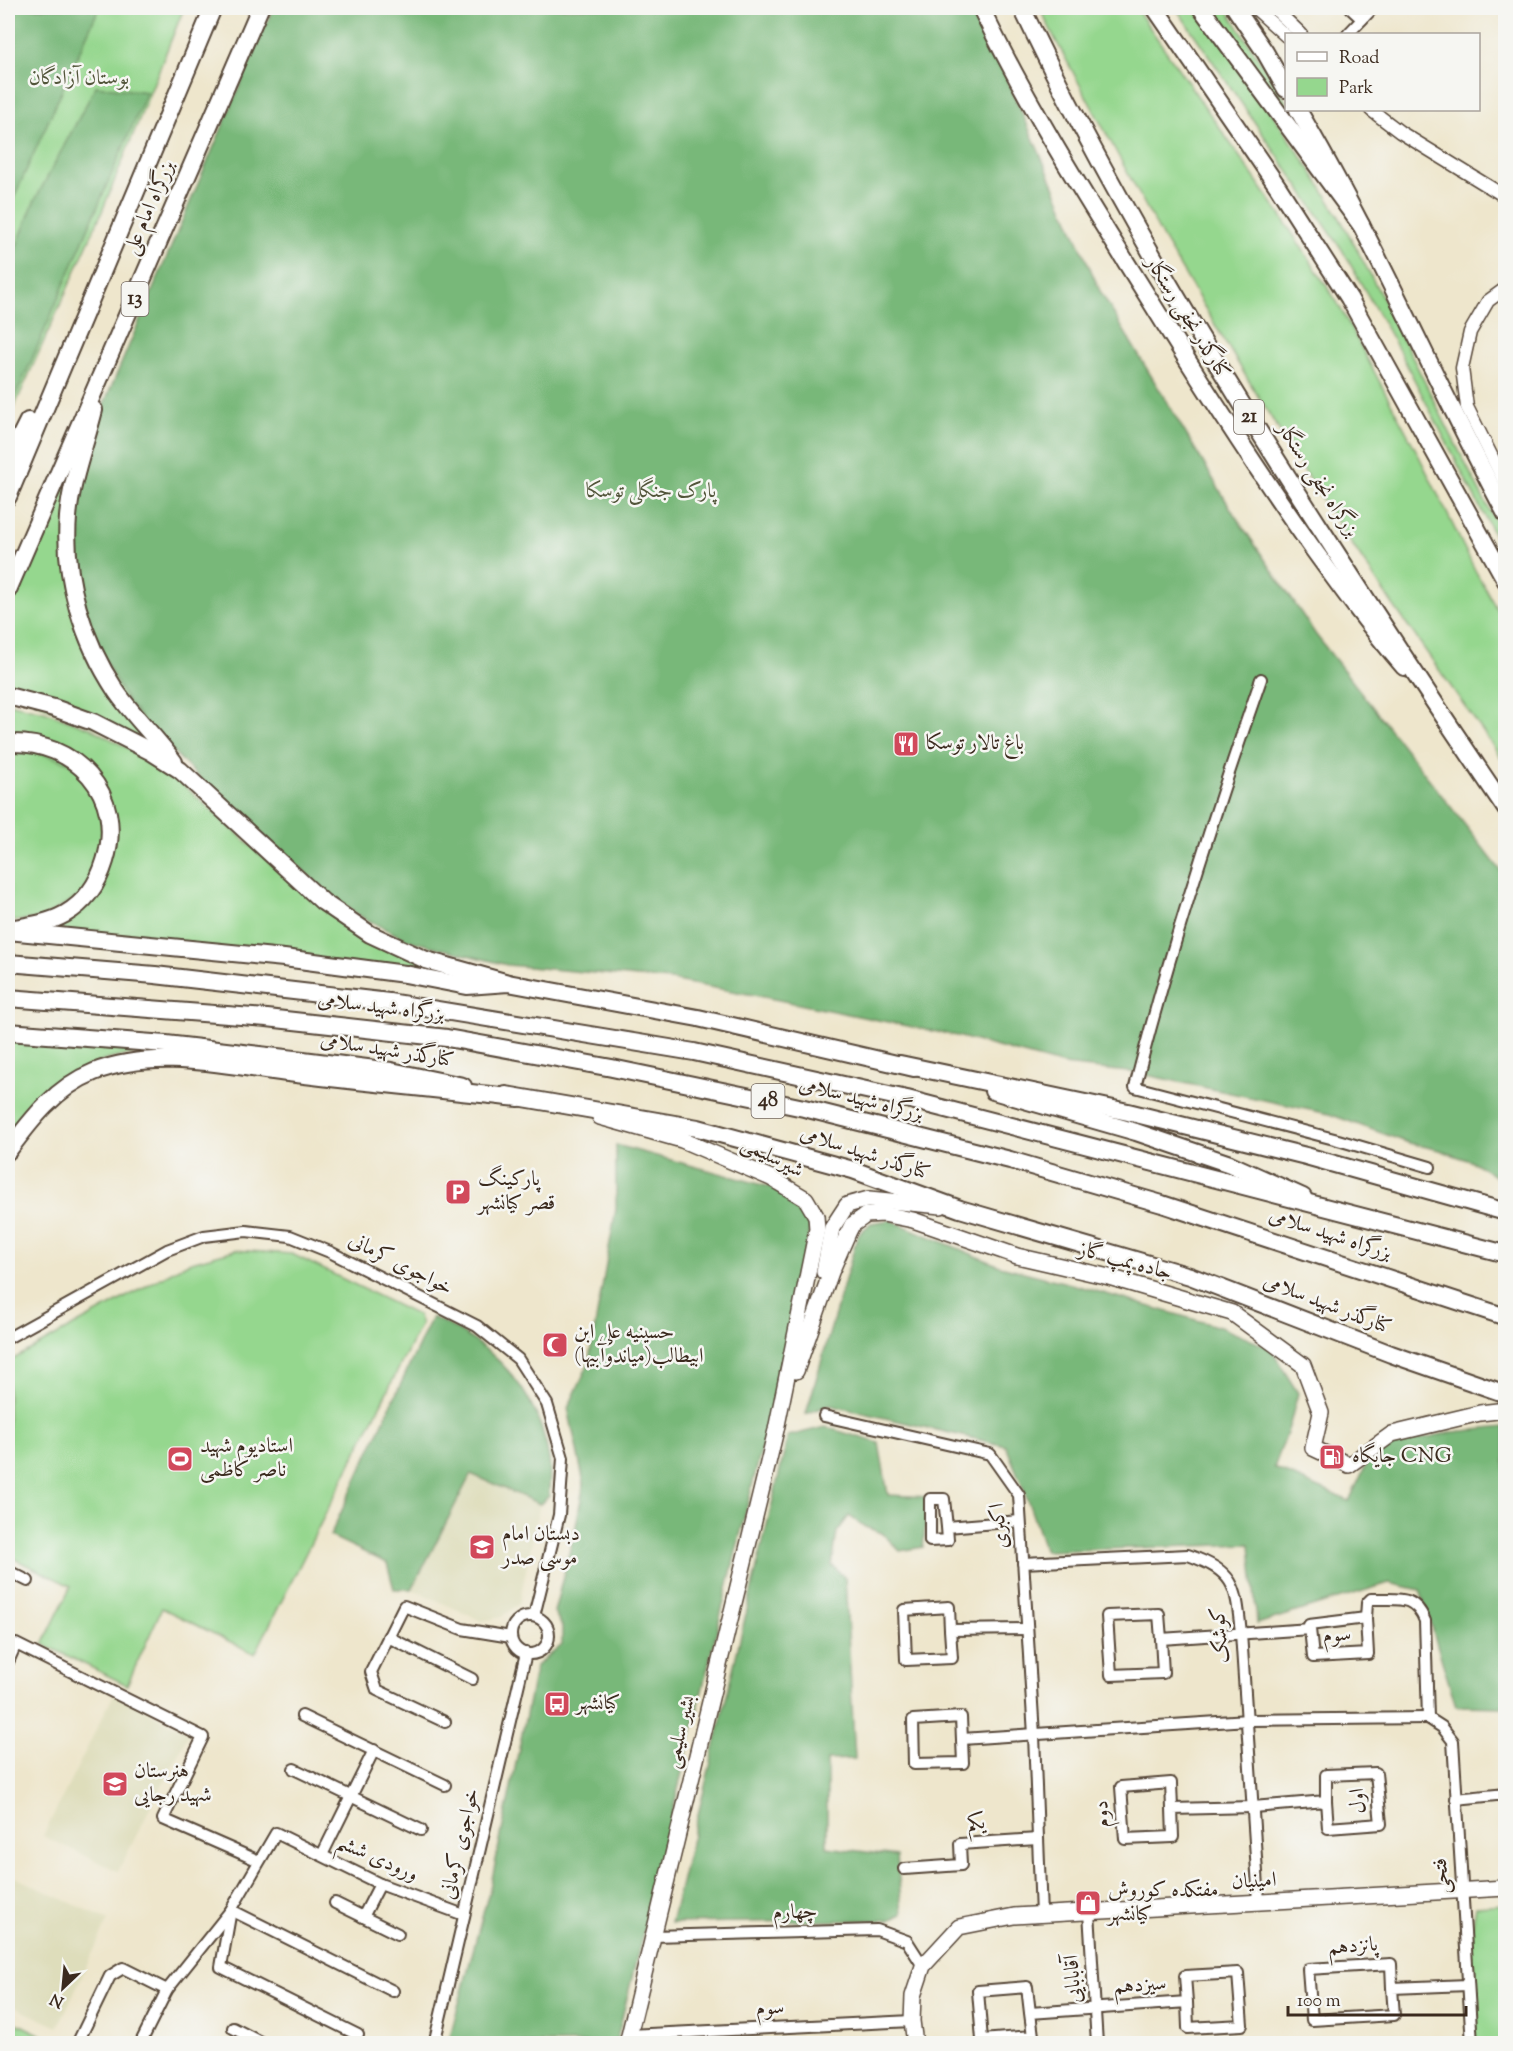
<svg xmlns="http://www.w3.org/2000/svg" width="1513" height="2051" viewBox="0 0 1513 2051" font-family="'Sorts Mill Goudy',Amiri,serif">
	<rect width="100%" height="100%" fill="#f6f6f2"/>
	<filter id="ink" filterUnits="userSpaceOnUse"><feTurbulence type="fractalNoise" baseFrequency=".0167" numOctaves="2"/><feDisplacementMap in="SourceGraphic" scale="12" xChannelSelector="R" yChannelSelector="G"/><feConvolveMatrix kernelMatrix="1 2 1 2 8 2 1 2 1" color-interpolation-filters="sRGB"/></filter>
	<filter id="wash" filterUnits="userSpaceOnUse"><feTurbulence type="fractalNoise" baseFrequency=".008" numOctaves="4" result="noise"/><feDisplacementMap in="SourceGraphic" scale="24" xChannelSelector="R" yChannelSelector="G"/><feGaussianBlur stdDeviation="1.35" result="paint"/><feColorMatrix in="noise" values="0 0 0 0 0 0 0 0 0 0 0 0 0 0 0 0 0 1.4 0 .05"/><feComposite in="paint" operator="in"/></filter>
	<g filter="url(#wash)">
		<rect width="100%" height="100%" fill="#eee6cc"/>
		<g fill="#deddbb">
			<path d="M471 1473 540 1504 519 1604 501 1617 482 1621 412 1589Z"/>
			<path d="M114 1694 189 1733 118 1871 43 1836Z"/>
			<path d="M8 1874 108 1920 58 2027 8 2004Z"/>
		</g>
		<g fill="#95d78e" stroke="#688056" stroke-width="1.5">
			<path d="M8 8H184L101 214 8 421Z"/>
			<path d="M1040 8H1136L1279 213 1337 302 1416 450 1475 570 1505 624V763L1382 589 1312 484 1247 378 1164 240 1055 39Z"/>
			<path d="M1176 8H1197C1245 76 1296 143 1338 215 1398 321 1447 433 1505 539V556L1401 354 1341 248Z"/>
			<path d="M1207 8H1226L1286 101V110H1291L1299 125 1296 128Z"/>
			<path d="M73 455 167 756 8 691V613Z"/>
			<path d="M8 703 44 711 90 728 162 766 307 896 459 977 39 928 104 877 100 781 8 737Z"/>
			<path d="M15 745 73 764 101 803 104 851 84 893 43 918 8 922V747Z"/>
			<path d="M8 1038 143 1051 106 1060 87 1067 8 1140Z"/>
			<path d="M235 1250 292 1254 417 1315 421 1324 255 1654 162 1608 127 1685 43 1644 71 1586 8 1556V1362L188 1263Z"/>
			<path d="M1505 1904V2043L1474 2044 1470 1940 1476 1906Z"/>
			<path d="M8 2019 58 2043H8Z"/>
		</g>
		<g fill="#78b879" stroke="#5a714c" stroke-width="1.5">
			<path d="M8 8H99L8 211Z"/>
			<path d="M273 8H976L1100 291 1234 514 1316 635 1505 876V1183L1475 1163 1440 1150 1409 1143 1329 1114 1137 1073 1064 1065 957 1036 754 995 670 980 507 965 407 940 360 916 333 897 201 780 145 723 125 698 85 623 71 524 92 432Z"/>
			<path d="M96 86 147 92 30 364 8 411V268L34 202Z"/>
			<path d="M616 1145 770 1187 803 1203 811 1219 800 1301 754 1478 616 2043 448 2044 491 1884 536 1666 562 1644V1626L554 1612 576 1526 584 1483 568 1408 588 1365 616 1209Z"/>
			<path d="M890 1220 1000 1266 1079 1286 1220 1327 1270 1348 1298 1393 1290 1424 1274 1468 1349 1501 1374 1448 1453 1432 1505 1427V1707L1456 1706 1420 1590 1389 1583 1257 1624 1250 1544 1045 1551 1024 1490 1006 1446 829 1405 806 1414 858 1235 871 1223Z"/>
			<path d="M432 1317C494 1345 538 1389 549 1459 551 1471 549 1484 549 1496L540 1504 471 1474 412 1589H394L387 1563 330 1536Z"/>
			<path d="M825 1427 879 1443 888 1495 928 1497 923 1547 900 1551 882 1533 865 1527 849 1516 837 1532 832 1565 845 1578 855 1759 827 1760V1847L897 1856 902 1914 890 1920 671 1923 711 1762 788 1436Z"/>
		</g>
	</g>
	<g filter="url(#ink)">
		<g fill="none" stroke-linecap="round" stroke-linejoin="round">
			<g stroke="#564638" stroke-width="14">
				<g id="minor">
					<path d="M1350 8 1362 19"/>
					<path d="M1348 34 1373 8"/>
					<path d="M1261 679C1214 814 1170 949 1135 1087L1338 1140 1430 1167"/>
					<path d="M8 1338 167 1250 204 1236 246 1231 290 1236 330 1252 477 1326 518 1359 547 1404 563 1458 559 1515 534 1616"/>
					<path d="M824 1416 990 1454 1019 1495 1034 1735 1041 1915"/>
					<path d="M947 1527 944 1499H930V1541L948 1540 947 1527 1020 1521"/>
					<path d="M1023 1563 1188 1555C1236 1572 1236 1586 1241 1633L1259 1902"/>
					<path d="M8 1571 28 1581"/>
					<circle cx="530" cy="1635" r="19"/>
					<path d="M1366 1618 1367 1603 1371 1599C1396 1600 1414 1593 1425 1621L1428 1718"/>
					<path d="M950 1630 949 1607 904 1610 906 1660 952 1658 950 1630 1027 1629"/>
					<path d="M388 1637 472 1679"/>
					<path d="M1161 1639 1159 1614 1107 1616 1111 1675 1163 1673 1161 1639 1310 1629 1313 1657 1368 1654 1366 1618 1309 1625 1310 1629"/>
					<path d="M8 1662 16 1644 203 1737 163 1819 259 1861"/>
					<path d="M302 1716 445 1785"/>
					<path d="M961 1717 963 1763 914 1764 913 1720Z"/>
					<path d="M1428 1718 1442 1727 1453 1741 1472 2044"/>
					<path d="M445 1722 377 1690 371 1672 404 1606 462 1629 511 1637"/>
					<path d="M962 1739 1248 1720 1428 1718"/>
					<path d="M294 1769 421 1830"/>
					<path d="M1456 1799 1506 1794"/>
					<path d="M1172 1809 1171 1783 1121 1787 1125 1839 1173 1837 1172 1809 1253 1807 1326 1801 1328 1828 1381 1824 1376 1773 1326 1775V1801"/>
					<path d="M322 1855 374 1750"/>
					<path d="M904 1869 961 1865 960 1844 1038 1839"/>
					<path d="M335 1903 398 1934"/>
					<path d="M1089 1912 1097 2044"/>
					<path d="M363 1917 380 1884"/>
					<path d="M653 1936 877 1930 907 1941 923 1966"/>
					<path d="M1392 1988 1391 1964 1308 1969 1312 2020 1394 2015 1392 1988 1468 1985"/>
					<path d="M1030 2013 1027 1987 978 1991 982 2040 1033 2036 1030 2013 1187 2002 1188 2028 1242 2025 1238 1973 1185 1976 1187 2002"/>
					<path d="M233 2028 264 2044"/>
					<path d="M358 2035 221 1967 231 1910 393 1991"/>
					<path d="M629 2035 912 2021"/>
					<path d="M77 2044 110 1976 123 1968 167 1990"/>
					<path d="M140 2044 167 1990 231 1910 276 1833 380 1884 464 1915"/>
					<path d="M434 2044 526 1653"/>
				</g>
			</g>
			<g stroke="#564638" stroke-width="15">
				<g id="tertiary">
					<path d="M1255 8 1286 36"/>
					<path d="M1274 8 1301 34"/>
					<path d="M1371 110 1400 132 1506 197"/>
					<path d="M1506 288 1488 301 1470 332 1462 368 1467 407 1506 485"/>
				</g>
			</g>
			<g stroke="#564638" stroke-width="18">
				<g id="secondary">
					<path d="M600 1117 682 1140 771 1178 806 1199 816 1216 817 1229 776 1430 627 2044"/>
					<path d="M824 1272 832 1228 847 1205 869 1199 941 1206"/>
					<path d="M796 1371 831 1272 848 1233 852 1225 862 1218 866 1215 883 1214 913 1220 1017 1256 1109 1277 1232 1313 1303 1365 1321 1413 1313 1448 1349 1465 1392 1434 1480 1413 1506 1410"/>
					<path d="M915 2044 912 2021 913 1996 923 1966 959 1927 1014 1916 1506 1888"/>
				</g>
			</g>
			<g stroke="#564638" stroke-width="20">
				<g id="primary">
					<path d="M981 8C1030 110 1091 206 1151 302 1203 386 1256 469 1313 549 1342 589 1371 629 1404 667"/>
					<path d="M1235 8 1265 52 1286 89"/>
					<path d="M1298 110C1375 240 1434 380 1506 514"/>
					<path d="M8 931 284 958 405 974 467 986 508 983 698 1018 914 1068"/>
					<path d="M8 1032 166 1044 303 1060 391 1071 463 1086"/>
					<path d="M993 1091 1136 1132 1230 1164 1303 1197"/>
					<path d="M506 1095 698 1128 853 1170 960 1209 1190 1276 1391 1354 1506 1394"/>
				</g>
			</g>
			<g stroke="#564638" stroke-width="20">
				<g id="trunk">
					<path d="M1022 8C1107 188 1211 358 1319 526 1380 621 1442 715 1506 809"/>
					<path d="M1155 8 1278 187 1349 298 1506 581"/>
					<path d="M1201 8 1361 225"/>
					<path d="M94 410C85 446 71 481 68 517 63 578 83 641 116 691 133 716 156 737 174 762"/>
					<path d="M8 461 28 421"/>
					<path d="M8 497 213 8"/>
					<path d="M8 590 260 8"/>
					<path d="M8 696 54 708 93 722 150 751 180 770 323 902 370 934 426 960 508 983"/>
					<path d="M8 743C75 740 126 794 105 861 98 884 86 902 65 914 47 924 27 926 8 929"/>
					<path d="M8 963 155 975 389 1002 694 1052 907 1099 1506 1254"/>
					<path d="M8 998 267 1018 447 1038 612 1068 804 1108 1010 1160 1162 1204 1506 1317"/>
					<path d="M900 1064 1128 1112 1306 1156 1506 1212"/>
					<path d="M8 1151C31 1120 56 1087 94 1072 158 1047 231 1067 296 1074 371 1083 445 1090 519 1098"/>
				</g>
			</g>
			<use href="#minor" stroke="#fff" stroke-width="10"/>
			<use href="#tertiary" stroke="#fff" stroke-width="12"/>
			<use href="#secondary" stroke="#fff" stroke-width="15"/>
			<use href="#primary" stroke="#fff" stroke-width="16"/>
			<use href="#trunk" stroke="#fff" stroke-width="16"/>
		</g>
	</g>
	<defs>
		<g id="restaurant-square" transform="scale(1.35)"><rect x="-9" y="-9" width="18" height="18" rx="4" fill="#d1495b" stroke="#f6f6f2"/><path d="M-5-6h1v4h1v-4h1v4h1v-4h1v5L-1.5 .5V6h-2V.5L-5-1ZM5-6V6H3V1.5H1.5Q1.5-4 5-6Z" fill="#fff"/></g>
		<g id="parking-square" transform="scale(1.35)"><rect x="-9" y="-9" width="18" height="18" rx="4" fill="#d1495b" stroke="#f6f6f2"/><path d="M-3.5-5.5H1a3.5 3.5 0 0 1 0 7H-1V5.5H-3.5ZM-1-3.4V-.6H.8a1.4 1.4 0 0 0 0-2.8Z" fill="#fff"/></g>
		<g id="mosque-square" transform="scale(1.35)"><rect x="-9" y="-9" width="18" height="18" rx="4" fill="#d1495b" stroke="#f6f6f2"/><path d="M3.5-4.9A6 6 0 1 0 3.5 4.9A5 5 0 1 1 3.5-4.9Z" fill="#fff"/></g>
		<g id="fuel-square" transform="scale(1.35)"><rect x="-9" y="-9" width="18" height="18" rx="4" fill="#d1495b" stroke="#f6f6f2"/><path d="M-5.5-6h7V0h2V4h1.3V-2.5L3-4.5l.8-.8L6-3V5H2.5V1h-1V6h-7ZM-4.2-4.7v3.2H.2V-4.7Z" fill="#fff"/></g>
		<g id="stadium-square" transform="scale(1.35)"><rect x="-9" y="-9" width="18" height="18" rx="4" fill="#d1495b" stroke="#f6f6f2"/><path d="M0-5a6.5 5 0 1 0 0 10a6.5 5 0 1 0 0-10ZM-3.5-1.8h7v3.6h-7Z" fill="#fff"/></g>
		<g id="school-square" transform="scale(1.35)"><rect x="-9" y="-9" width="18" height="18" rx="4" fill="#d1495b" stroke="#f6f6f2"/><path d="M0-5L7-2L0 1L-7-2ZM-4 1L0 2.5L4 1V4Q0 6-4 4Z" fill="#fff"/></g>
		<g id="bus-square" transform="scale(1.35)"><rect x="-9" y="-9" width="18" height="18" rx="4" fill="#d1495b" stroke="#f6f6f2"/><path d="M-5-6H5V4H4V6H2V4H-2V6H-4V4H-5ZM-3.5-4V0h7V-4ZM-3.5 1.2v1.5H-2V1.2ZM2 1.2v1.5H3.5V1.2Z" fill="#fff"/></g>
		<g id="shop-square" transform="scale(1.35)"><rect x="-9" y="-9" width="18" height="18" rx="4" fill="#d1495b" stroke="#f6f6f2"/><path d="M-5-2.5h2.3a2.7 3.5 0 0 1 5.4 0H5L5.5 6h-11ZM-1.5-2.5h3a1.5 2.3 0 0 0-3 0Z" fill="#fff"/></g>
	</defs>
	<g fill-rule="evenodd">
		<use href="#restaurant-square" x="906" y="744"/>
		<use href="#parking-square" x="458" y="1192"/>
		<use href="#mosque-square" x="555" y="1345"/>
		<use href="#fuel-square" x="1332" y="1457"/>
		<use href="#stadium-square" x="180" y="1459"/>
		<use href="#school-square" x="482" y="1547"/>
		<use href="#bus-square" x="557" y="1704"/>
		<use href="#school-square" x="115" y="1784"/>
		<use href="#shop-square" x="1088" y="1903"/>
	</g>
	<g text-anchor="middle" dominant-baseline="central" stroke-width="5" stroke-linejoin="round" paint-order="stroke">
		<g fill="#f6f6f2" stroke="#73675e" stroke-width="1.5">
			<rect x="121.5" y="282" width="27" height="34" rx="4.5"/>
			<rect x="1234" y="400" width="30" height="34" rx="4.5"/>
			<rect x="751.5" y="1084" width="33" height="34" rx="4.5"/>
		</g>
		<g font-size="20" font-weight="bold" fill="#3b2a1e">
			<text x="135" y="299">13</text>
			<text x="1249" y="417">21</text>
			<text x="768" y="1101">48</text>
		</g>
		<g font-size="21" fill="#52553a" stroke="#f6f6f2">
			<text x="79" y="79">بوستان آزادگان</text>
			<text x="651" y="492">پارک جنگلی توسکا</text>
		</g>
		<g font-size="21" fill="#3b2a1e" stroke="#f6f6f2">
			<text transform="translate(150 208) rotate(-67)">بزرگراه امام علی</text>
			<text transform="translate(1187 318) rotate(58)">کنارگذر نجفی رستگار</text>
			<text transform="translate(1317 480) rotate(57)">بزرگراه نجفی رستگار</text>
			<text transform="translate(381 1008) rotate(7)">بزرگراه شهید سلامی</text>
			<text transform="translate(387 1051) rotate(9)">کنارگذر شهید سلامی</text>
			<text transform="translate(861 1100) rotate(14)">بزرگراه شهید سلامی</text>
			<text transform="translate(865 1154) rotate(18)">کنارگذر شهید سلامی</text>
			<text transform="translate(772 1158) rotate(27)">شیرسلیمی</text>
			<text transform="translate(1330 1235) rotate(18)">بزرگراه شهید سلامی</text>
			<text transform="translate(1125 1262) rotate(15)">جاده پمپ گاز</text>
			<text transform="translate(400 1265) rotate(27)">خواجوی کرمانی</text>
			<text transform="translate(1327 1305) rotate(21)">کنارگذر شهید سلامی</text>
			<text transform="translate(1000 1526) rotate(-96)">اکبری</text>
			<text transform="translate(1221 1635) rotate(-95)">کوشک</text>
			<text transform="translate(1337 1636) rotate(-4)">سوم</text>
			<text transform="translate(681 1732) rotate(-76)">بشیر سلیمی</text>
			<text transform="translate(1359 1801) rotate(-95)">اول</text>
			<text transform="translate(1103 1814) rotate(-94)">دوم</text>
			<text transform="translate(976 1824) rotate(-7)">یکم</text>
			<text transform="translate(461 1844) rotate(-77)">خواجوی کرمانی</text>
			<text transform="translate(377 1859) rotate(24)">ورودی ششم</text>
			<text transform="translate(1442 1876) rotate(-94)">فتحی</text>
			<text transform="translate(1254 1882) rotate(-3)">امینیان</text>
			<text transform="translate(795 1913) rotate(-2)">چهارم</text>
			<text transform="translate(1353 1947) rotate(-4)">پانزدهم</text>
			<text transform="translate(1074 1979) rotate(-94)">آقابابایی</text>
			<text transform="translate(1140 1986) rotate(-4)">سیزدهم</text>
			<text transform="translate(770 2009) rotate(-3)">سوم</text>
		</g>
		<g font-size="21" fill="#3b2a1e" stroke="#f6f6f2" text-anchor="start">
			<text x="926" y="744">باغ تالار توسکا</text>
			<text x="478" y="1180">پارکینگ<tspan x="478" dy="24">قصر کیانشهر</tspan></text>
			<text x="574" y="1333">حسینیه علی ابن<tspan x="574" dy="24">ابیطالب(میاندوآبیها)</tspan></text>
			<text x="200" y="1447">استادیوم شهید<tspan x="200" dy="24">ناصر کاظمی</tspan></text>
			<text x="1352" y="1457">جایگاه CNG</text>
			<text x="502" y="1535">دبستان امام<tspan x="502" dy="24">موسی صدر</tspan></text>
			<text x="576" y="1704">کیانشهر</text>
			<text x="134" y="1772">هنرستان<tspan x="134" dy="24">شهید رجایی</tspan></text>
			<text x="1108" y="1891">مفتکده کوروش<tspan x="1108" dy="24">کیانشهر</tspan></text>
		</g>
	</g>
	<rect width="1513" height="2051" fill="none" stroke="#f6f6f2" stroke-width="30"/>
	<rect x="1285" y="33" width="195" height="78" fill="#f6f6f2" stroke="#aba49d" stroke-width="1.5"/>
	<rect x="1297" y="52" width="30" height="9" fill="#ffffff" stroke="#aba49d" stroke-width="1.5"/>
	<text x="1339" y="63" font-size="18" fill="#3b2a1e">Road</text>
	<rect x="1297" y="78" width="30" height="18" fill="#95d78e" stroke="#aba49d" stroke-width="1.5"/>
	<text x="1339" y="93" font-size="18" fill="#3b2a1e">Park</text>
	<g transform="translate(63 1988) rotate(206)" stroke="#f6f6f2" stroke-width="4.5" paint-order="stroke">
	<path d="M0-4.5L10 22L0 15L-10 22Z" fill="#3b2a1e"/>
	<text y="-9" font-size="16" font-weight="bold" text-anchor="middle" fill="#3b2a1e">N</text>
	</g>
	<path d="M1288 2006v9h178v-9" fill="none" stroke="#3b2a1e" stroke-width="3"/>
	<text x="1297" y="2006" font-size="18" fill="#3b2a1e" stroke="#f6f6f2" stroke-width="4.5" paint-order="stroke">100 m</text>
</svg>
